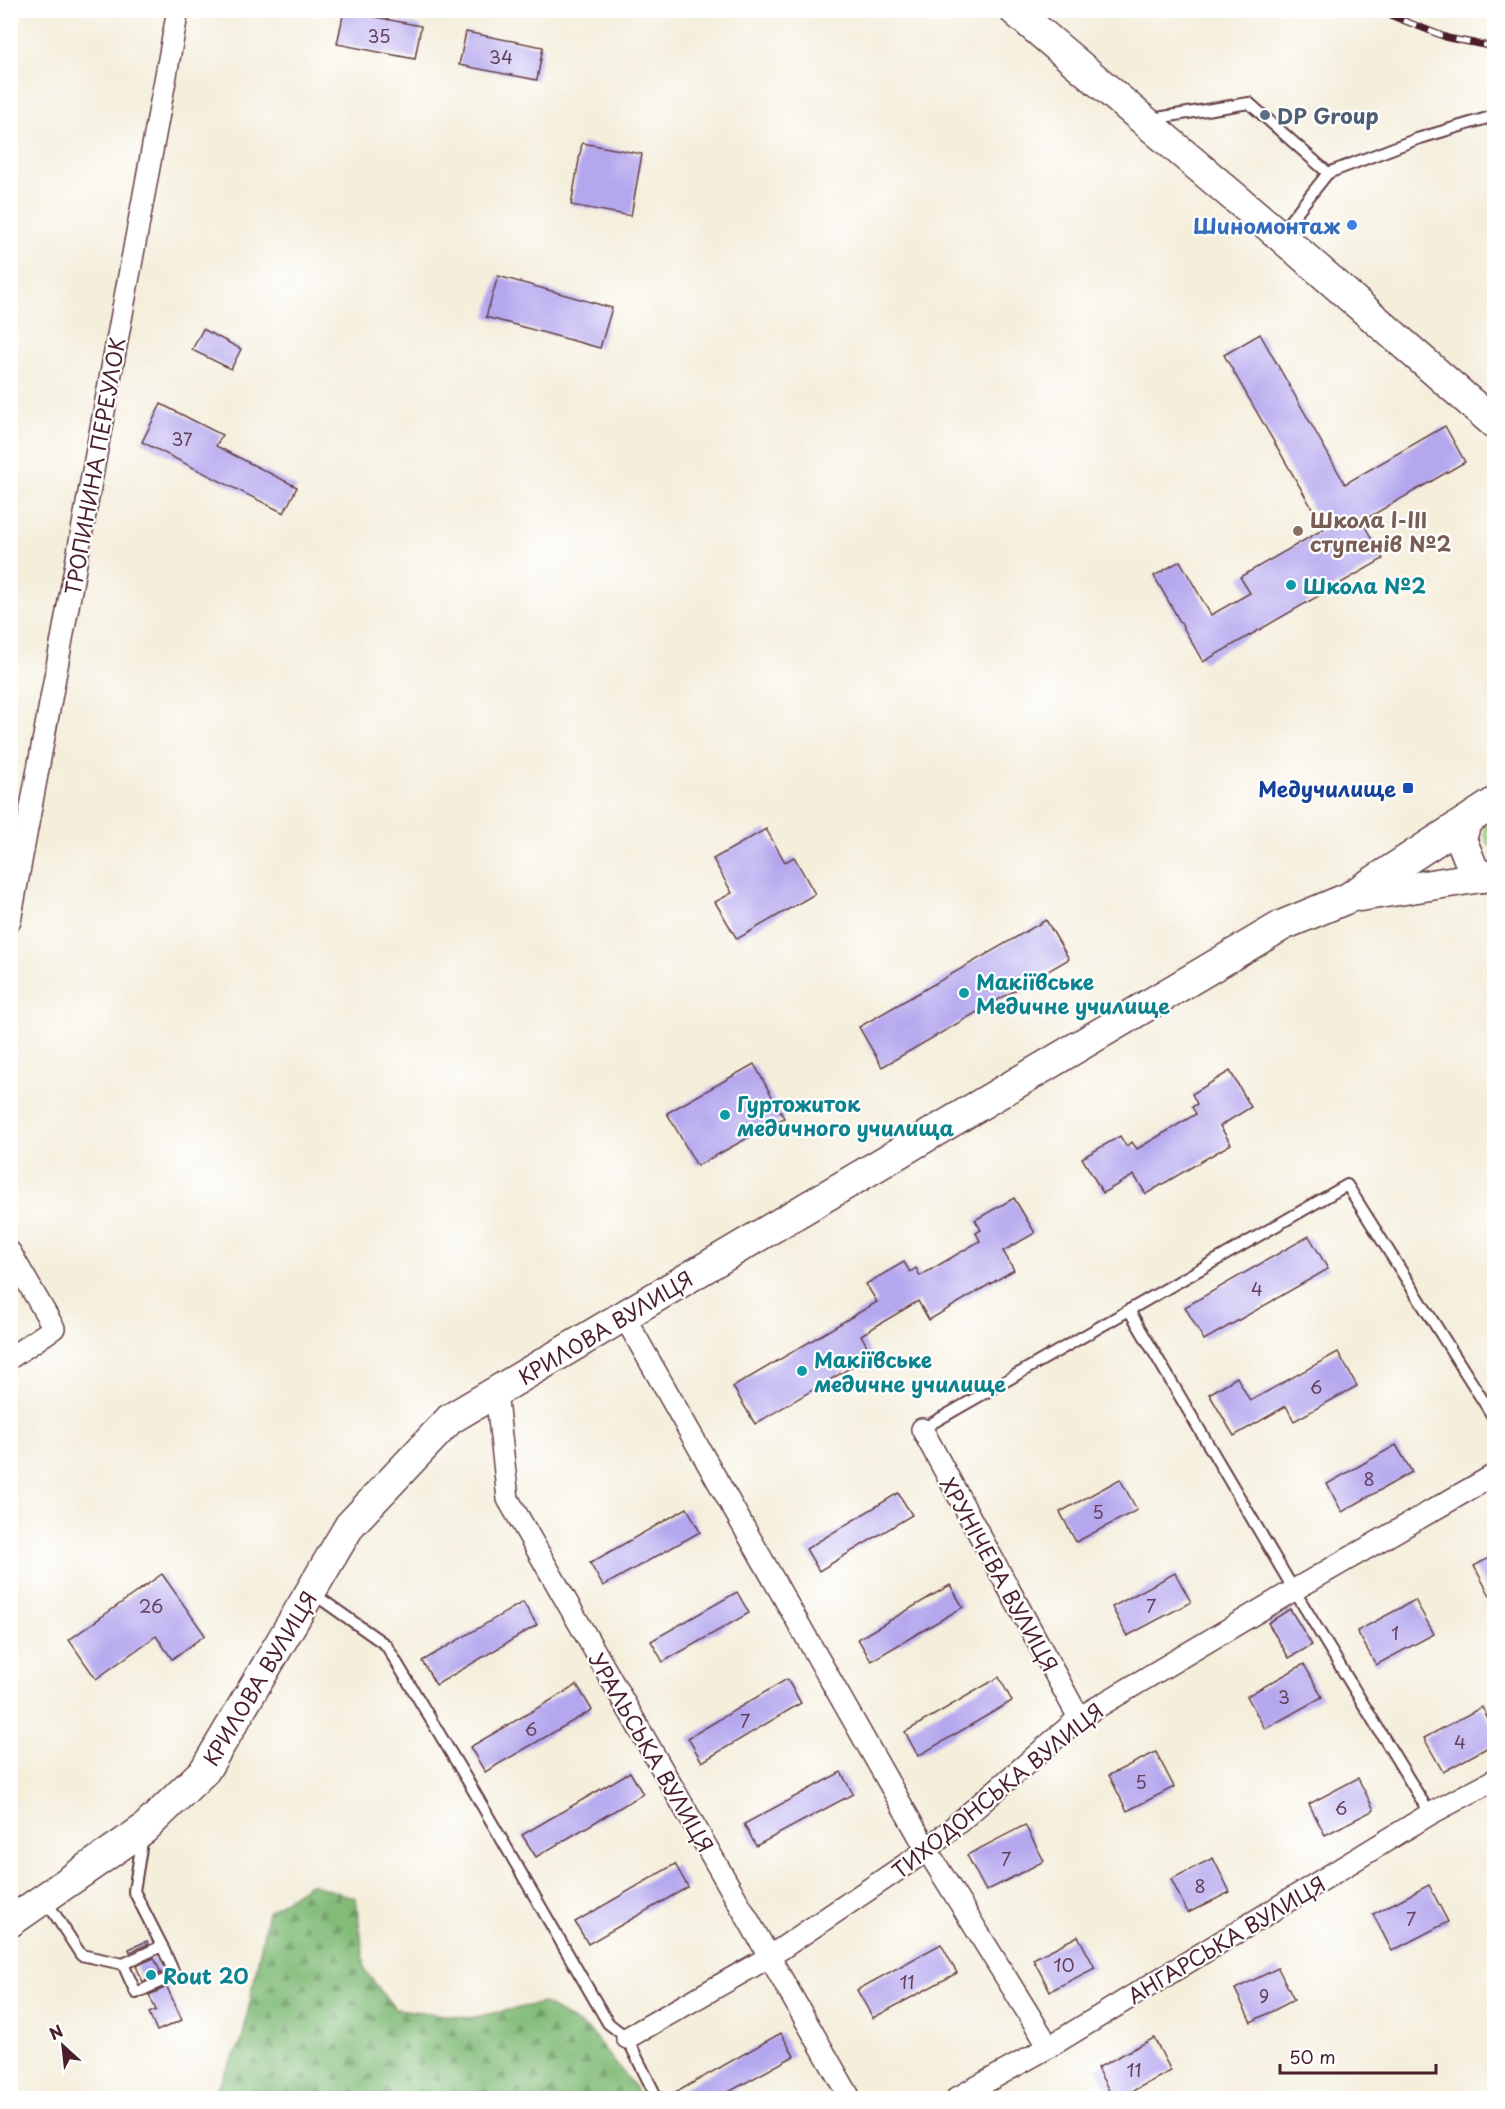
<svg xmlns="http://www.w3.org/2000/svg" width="1505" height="2109" viewBox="0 0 1505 2109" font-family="'Playpen Sans',sans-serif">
	<defs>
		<pattern id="forest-firs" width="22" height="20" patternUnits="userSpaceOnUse" patternTransform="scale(1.5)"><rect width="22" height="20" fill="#82bc78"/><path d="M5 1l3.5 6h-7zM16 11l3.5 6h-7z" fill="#6c9863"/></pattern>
	</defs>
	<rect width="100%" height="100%" fill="#fff"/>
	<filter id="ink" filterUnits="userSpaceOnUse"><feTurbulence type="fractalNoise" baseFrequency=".0167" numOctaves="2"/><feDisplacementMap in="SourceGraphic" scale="12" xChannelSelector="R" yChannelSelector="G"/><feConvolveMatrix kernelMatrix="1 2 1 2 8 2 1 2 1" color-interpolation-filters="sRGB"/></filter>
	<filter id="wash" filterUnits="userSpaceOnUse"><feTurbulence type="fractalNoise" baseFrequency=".008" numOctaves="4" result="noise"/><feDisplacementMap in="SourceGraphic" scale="24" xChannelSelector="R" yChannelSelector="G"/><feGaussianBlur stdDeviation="1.35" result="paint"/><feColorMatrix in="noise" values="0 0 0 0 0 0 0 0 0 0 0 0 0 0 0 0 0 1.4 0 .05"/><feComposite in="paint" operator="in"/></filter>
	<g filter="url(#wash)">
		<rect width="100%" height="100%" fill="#f4eedb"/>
		<path fill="#a3dc8d" stroke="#767e5c" stroke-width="1.5" d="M1494 819V847L1488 845 1484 834 1486 823Z"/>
		<path fill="url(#forest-firs)" stroke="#666e52" stroke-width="1.5" d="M310 1884 356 1898 365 1971 395 2009 470 2018 543 2003 589 2030 635 2088 640 2098H211L242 2041 268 1912Z"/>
		<g id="blocks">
			<g fill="#b5a7ee">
				<path d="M344 11 421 26 415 59 337 44Z"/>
				<path d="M466 32 543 47 537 80 459 65Z"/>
				<path d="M582 143 642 154 631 216 571 205Z"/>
				<path d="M498 276 612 308 600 348 486 317Z"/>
				<path d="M203 329 241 349 231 369 192 350Z"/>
				<path d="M1260 334 1345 484 1445 426 1465 462 1362 521 1383 559 1203 662 1154 576 1180 561 1211 615 1250 593 1240 577 1324 529 1224 355Z"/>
				<path d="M161 404 222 435 216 446 297 487 284 513 142 442Z"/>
				<path d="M766 829 785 862 794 857 815 894 737 939 715 902 732 893 713 859Z"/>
				<path d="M1046 920 1069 959 882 1067 859 1027Z"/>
				<path d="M754 1064 784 1118 697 1166 667 1113Z"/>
				<path d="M1230 1071 1251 1107 1220 1126 1231 1144 1146 1194 1134 1175 1103 1193 1082 1158 1120 1136 1126 1146 1132 1142 1137 1149 1196 1114 1192 1107 1197 1104 1192 1094Z"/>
				<path d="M1014 1198 1035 1233 1003 1251 1014 1270 929 1320 918 1301 861 1335 872 1355 755 1424 733 1387 877 1302 866 1284 904 1262 910 1272 916 1268 920 1276 980 1241 976 1233 981 1230 975 1220Z"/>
				<path d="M1309 1236 1328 1269 1204 1340 1185 1307Z"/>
				<path d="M1338 1352 1357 1386 1294 1421 1286 1406 1234 1436 1209 1394 1237 1377 1250 1401Z"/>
				<path d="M1396 1445 1412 1472 1342 1512 1327 1484Z"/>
				<path d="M1120 1479 1137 1510 1076 1542 1060 1512Z"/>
				<path d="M898 1493 912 1515 819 1571 806 1549Z"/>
				<path d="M687 1508 700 1532 603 1586 590 1563Z"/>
				<path d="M1494 1555V1603L1474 1566Z"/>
				<path d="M1175 1573 1191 1602 1127 1636 1112 1607Z"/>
				<path d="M162 1574 205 1635 172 1659 156 1636 96 1679 69 1640Z"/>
				<path d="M950 1585 963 1607 871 1661 858 1639Z"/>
				<path d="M737 1592 749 1613 663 1662 651 1641Z"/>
				<path d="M1415 1600 1434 1634 1376 1665 1357 1631Z"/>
				<path d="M523 1602 537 1625 436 1685 422 1661Z"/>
				<path d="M1290 1609 1312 1645 1289 1658 1268 1623Z"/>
				<path d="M1304 1664 1322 1697 1265 1729 1247 1696Z"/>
				<path d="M999 1677 1012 1701 918 1756 905 1732Z"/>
				<path d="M787 1679 801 1703 702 1762 688 1738Z"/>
				<path d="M577 1685 592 1710 485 1772 470 1747Z"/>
				<path d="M1482 1707 1494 1730V1744L1443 1772 1424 1738Z"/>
				<path d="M1156 1752 1174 1787 1127 1811 1109 1775Z"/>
				<path d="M630 1772 643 1794 536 1857 522 1835Z"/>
				<path d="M841 1772 853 1794 756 1846 744 1824Z"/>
				<path d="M1358 1778 1374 1810 1325 1835 1309 1804Z"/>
				<path d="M1025 1825 1044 1861 986 1891 967 1855Z"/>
				<path d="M1213 1858 1230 1892 1188 1913 1171 1879Z"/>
				<path d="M675 1864 688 1887 588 1944 575 1922Z"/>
				<path d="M1429 1885 1448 1922 1392 1951 1373 1914Z"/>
				<path d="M1078 1936 1095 1968 1050 1991 1033 1959Z"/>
				<path d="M147 1941 148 1944 130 1952 129 1949Z"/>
				<path d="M941 1944 957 1973 873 2018 857 1990Z"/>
				<path d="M154 1958 161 1973 143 1982 136 1966Z"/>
				<path d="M1278 1968 1294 2000 1251 2022 1235 1989Z"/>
				<path d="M167 1987 182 2020 157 2031 149 2013 156 2010 149 1995Z"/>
				<path d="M781 2033 794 2056 718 2098H666Z"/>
				<path d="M1154 2038 1171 2071 1119 2098H1113L1097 2068Z"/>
			</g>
		</g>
	</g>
	<g filter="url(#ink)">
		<use href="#blocks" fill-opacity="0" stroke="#643e45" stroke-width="1.5"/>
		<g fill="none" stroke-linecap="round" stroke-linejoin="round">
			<g stroke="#643e45" stroke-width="14">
				<g id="service">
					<path d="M1151 119 1249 103 1328 173 1281 232"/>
					<path d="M1328 173 1417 139 1494 116"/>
					<path d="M1129 1310 1294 1590 1430 1814"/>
					<path d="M922 1429 1347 1185 1494 1418"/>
					<path d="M311 1592 386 1645 469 1783 608 2023 627 2038 657 2098"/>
					<path d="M45 1899 81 1955 123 1964 162 1946 134 1891 143 1836"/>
					<path d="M123 1964 136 1993 175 1975 162 1946"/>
				</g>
			</g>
			<g stroke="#643e45" stroke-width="24">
				<g id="minor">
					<path d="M10 921 178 10"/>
					<path d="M10 1252 54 1328 10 1358"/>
					<path d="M624 1316 927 1850 1049 2047"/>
					<path d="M496 1392 508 1499 850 2098"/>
					<path d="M922 1429 1079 1718"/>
					<path d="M627 2038 769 1957 927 1850 1079 1718 1294 1590 1494 1475"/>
					<path d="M957 2098 1049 2047 1430 1814 1494 1780"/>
				</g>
			</g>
			<g stroke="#643e45" stroke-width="33">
				<g id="secondary">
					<path d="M1014 10 1279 235 1494 423"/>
					<path d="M1466 822 1461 839 1473 869 1483 877"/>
					<path d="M1360 896 1494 875"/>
					<path d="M10 1922 144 1829 205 1770 350 1525 450 1419 1283 925 1348 898 1494 803"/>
				</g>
			</g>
			<use href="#service" stroke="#fff" stroke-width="10"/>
			<use href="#minor" stroke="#fff" stroke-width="21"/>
			<use href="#secondary" stroke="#fff" stroke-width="30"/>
			<g stroke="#4a1f2b" stroke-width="7">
				<path id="rail" d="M1377 10 1448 38 1494 47"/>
			</g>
			<use href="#rail" stroke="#fff" stroke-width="4.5" stroke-dasharray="14" stroke-linecap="butt"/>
		</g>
	</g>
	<circle fill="#5c6f8a" stroke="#fff" stroke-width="2" cx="1265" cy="115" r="6"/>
	<circle fill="#3f7fe0" stroke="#fff" stroke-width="2" cx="1352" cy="225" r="6"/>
	<circle fill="#8d6e63" stroke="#fff" stroke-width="2" cx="1298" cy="531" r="6"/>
	<g fill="#0f9aa8" stroke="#fff" stroke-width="2">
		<circle cx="1291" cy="585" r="6"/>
		<circle cx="964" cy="993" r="6"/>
		<circle cx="725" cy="1115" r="6"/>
		<circle cx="802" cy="1371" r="6"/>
		<circle cx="151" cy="1975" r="6"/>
	</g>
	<rect fill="#1a4fb4" stroke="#fff" stroke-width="2" x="1402" y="782" width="12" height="12" rx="3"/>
	<g text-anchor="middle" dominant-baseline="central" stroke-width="4.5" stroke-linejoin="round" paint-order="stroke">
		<g font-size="18" fill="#65415c">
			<text x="379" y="35">35</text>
			<text x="501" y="56">34</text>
			<text x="182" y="438">37</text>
			<text x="1257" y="1288">4</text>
			<text x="1316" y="1386">6</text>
			<text x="1369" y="1478">8</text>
			<text x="1098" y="1511">5</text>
			<text x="151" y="1605">26</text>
			<text x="1151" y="1605">7</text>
			<text x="1395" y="1632">1</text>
			<text x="1284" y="1696">3</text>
			<text x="745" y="1720">7</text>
			<text x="531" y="1728">6</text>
			<text x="1460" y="1741">4</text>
			<text x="1141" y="1781">5</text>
			<text x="1341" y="1807">6</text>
			<text x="1006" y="1858">7</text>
			<text x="1200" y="1885">8</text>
			<text x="1411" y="1918">7</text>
			<text x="1064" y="1964">10</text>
			<text x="907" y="1981">11</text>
			<text x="1264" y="1995">9</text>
			<text x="1134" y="2069">11</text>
		</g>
		<g font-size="21" font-weight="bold" fill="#4e5e75" stroke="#fff" text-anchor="start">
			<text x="1277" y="115">DP Group</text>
		</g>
		<g font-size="21" font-weight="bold" fill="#366cbe" stroke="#fff" text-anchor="end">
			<text x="1340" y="225">Шиномонтаж</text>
		</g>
		<g font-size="21" fill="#4a1f2b" stroke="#fff">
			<text transform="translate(94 466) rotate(-80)">ТРОПИНИНА ПЕРЕУЛОК</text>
			<text transform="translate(605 1327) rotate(-31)">КРИЛОВА ВУЛИЦЯ</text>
			<text transform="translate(1000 1574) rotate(61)">ХРУНІЧЕВА ВУЛИЦЯ</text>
			<text transform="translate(259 1678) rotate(-59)">КРИЛОВА ВУЛИЦЯ</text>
			<text transform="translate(652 1752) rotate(60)">УРАЛЬСЬКА ВУЛИЦЯ</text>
			<text transform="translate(997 1790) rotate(-39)">ТИХОДОНСЬКА ВУЛИЦЯ</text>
			<text transform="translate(1226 1939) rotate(-31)">АНГАРСЬКА ВУЛИЦЯ</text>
		</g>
		<g font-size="21" font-weight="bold" fill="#785e54" stroke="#fff" text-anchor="start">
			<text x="1310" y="519">Школа I-III<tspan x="1310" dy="24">ступенів №2</tspan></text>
		</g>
		<g font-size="21" font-weight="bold" fill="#0d838f" stroke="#fff" text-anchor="start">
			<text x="1303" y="585">Школа №2</text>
			<text x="976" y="981">Макіївське<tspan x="976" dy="24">Медичне училище</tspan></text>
			<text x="737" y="1103">Гуртожиток<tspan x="737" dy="24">медичного училища</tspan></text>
			<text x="814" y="1359">Макіївське<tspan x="814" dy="24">медичне училище</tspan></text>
			<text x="163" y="1975">Rout 20</text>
		</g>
		<g font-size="21" font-weight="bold" fill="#164399" stroke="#fff" text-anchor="end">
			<text x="1396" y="788">Медучилище</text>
		</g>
	</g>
	<rect width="1505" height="2109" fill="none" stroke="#fff" stroke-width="36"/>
	<g transform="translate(63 2046) rotate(333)" stroke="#ffffff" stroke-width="4.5" paint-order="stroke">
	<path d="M0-4.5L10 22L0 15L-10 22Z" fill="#4a1f2b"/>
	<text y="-9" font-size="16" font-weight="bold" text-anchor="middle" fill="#4a1f2b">N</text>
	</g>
	<path d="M1280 2064v9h156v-9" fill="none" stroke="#4a1f2b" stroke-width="3"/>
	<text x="1289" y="2064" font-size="18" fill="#4a1f2b" stroke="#ffffff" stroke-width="4.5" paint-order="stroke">50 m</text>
</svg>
